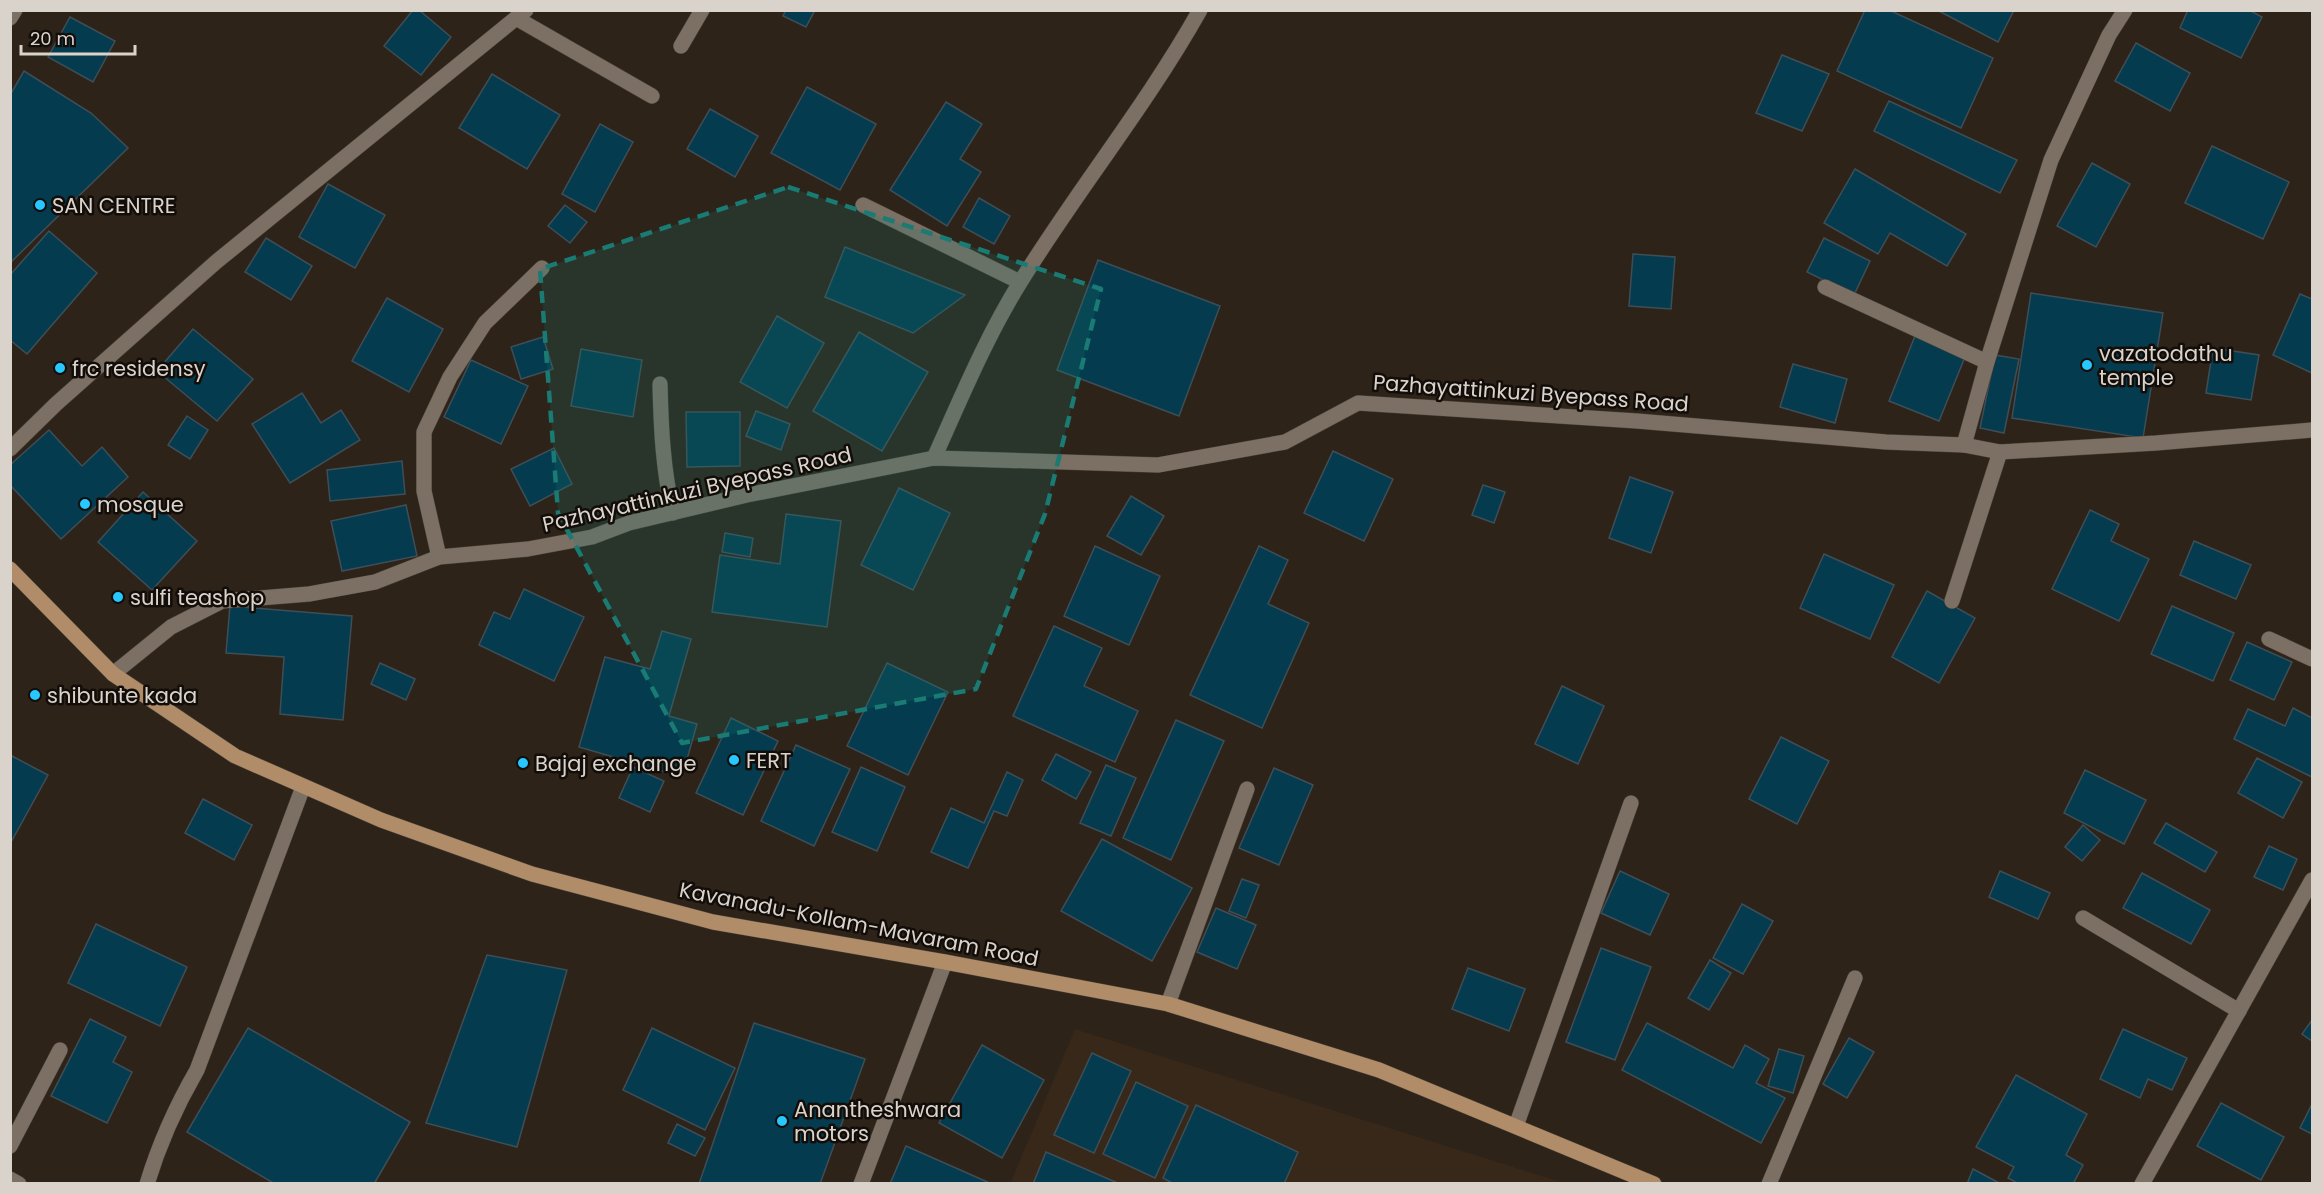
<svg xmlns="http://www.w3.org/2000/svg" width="2323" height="1194" viewBox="0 0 2323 1194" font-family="Poppins,sans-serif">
	<rect width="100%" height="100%" fill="#2d2319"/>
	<path fill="#372819" d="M1075 1029 1564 1183 1010 1184Z"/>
	<g fill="#043b4e" stroke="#3f4e56" stroke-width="1.5">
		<path d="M413 10H419L451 37 421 75 384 46Z"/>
		<path d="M786 10H815L806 27 783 16Z"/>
		<path d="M1865 10H1889L1993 58 1961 128 1837 71Z"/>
		<path d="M1937 10H2014L1998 42Z"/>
		<path d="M2188 10H2249L2262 17 2241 58 2180 28Z"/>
		<path d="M70 17 115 41 93 82 48 57Z"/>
		<path d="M2136 43 2190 73 2170 111 2115 81Z"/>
		<path d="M1782 55 1829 74 1802 131 1756 113Z"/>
		<path d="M24 71 91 113 128 148 10 263V95Z"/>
		<path d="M492 74 560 115 527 169 459 128Z"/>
		<path d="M807 87 876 124 840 190 771 153Z"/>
		<path d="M1889 101 2017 160 2000 193 1874 131Z"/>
		<path d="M946 102 982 124 960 159 981 172 947 226 890 190Z"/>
		<path d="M710 109 758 136 735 177 687 149Z"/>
		<path d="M600 124 633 142 595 212 562 194Z"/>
		<path d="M2212 146 2289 182 2263 239 2185 203Z"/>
		<path d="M2092 163 2130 184 2096 247 2057 226Z"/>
		<path d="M1855 169 1966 234 1947 266 1890 233 1878 254 1824 223Z"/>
		<path d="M328 184 385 215 355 268 299 237Z"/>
		<path d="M979 198 1010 216 994 244 963 227Z"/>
		<path d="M565 205 587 222 570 243 548 226Z"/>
		<path d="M49 231 97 273 27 354 10 340V275Z"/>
		<path d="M266 238 312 266 291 300 245 272Z"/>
		<path d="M1824 238 1870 261 1854 295 1807 272Z"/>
		<path d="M845 247 965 295 913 333 825 297Z"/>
		<path d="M1633 254 1675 257 1671 309 1629 306Z"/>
		<path d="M1098 260 1220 306 1179 416 1057 370Z"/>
		<path d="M2031 293 2163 313 2143 438 2012 418Z"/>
		<path d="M2300 294 2312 299V373L2273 355Z"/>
		<path d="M387 298 443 329 409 392 352 361Z"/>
		<path d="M777 316 824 343 787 408 740 382Z"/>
		<path d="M193 329 253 379 217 421 157 371Z"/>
		<path d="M859 332 928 372 882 451 813 411Z"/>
		<path d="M1915 336 1965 357 1939 421 1889 401Z"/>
		<path d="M543 337 553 369 521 379 511 347Z"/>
		<path d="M2213 348 2259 355 2251 400 2206 393Z"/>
		<path d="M581 349 642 360 633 417 571 406Z"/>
		<path d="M1995 355 2019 359 2004 433 1980 428Z"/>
		<path d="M471 360 528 386 501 444 444 417Z"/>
		<path d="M1793 364 1847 379 1835 423 1780 407Z"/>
		<path d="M302 393 321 423 341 410 360 440 290 483 252 424Z"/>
		<path d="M756 411 790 424 781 450 746 436Z"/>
		<path d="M686 412H740V466L687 467Z"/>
		<path d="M187 416 208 430 190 459 168 445Z"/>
		<path d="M49 430 82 466 102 447 128 477 61 539 10 485V465Z"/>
		<path d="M554 448 572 484 530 506 511 469Z"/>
		<path d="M1333 451 1393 479 1364 541 1304 513Z"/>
		<path d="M402 461 405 494 330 501 327 470Z"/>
		<path d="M1630 477 1673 492 1651 553 1609 538Z"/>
		<path d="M1483 485 1505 492 1494 523 1472 515Z"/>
		<path d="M899 488 950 513 913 590 861 565Z"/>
		<path d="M143 492 197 541 152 590 98 542Z"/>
		<path d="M1131 496 1164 516 1141 555 1107 536Z"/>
		<path d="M406 505 417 556 342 571 331 521Z"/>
		<path d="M2090 510 2119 524 2111 541 2149 559 2119 621 2052 589Z"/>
		<path d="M786 514 841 521 827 627 712 612 720 555 780 564Z"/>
		<path d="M725 533 753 538 750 557 722 552Z"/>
		<path d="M2194 541 2251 565 2236 599 2180 575Z"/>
		<path d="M1095 546 1160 576 1129 645 1064 616Z"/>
		<path d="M1259 546 1288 560 1268 604 1309 623 1262 728 1190 695Z"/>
		<path d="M1824 554 1894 585 1870 639 1800 608Z"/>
		<path d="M524 589 584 617 554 681 479 645 494 612 510 619Z"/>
		<path d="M1927 591 1975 618 1939 683 1892 657Z"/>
		<path d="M230 606 352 616 343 720 280 714 284 657 226 653Z"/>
		<path d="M2172 606 2234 633 2213 681 2151 654Z"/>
		<path d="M1054 626 1102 648 1084 686 1138 711 1115 762 1013 716Z"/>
		<path d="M662 631 691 639 669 716 697 724 682 777 579 747 605 657 650 669Z"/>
		<path d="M2247 642 2292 662 2274 700 2230 680Z"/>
		<path d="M380 663 415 679 406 700 371 684Z"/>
		<path d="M887 663 948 692 908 775 847 746Z"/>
		<path d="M1562 686 1604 706 1578 764 1535 744Z"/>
		<path d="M2293 708 2312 718V777L2234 739 2248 709 2285 726Z"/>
		<path d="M731 718 778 741 743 815 696 793Z"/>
		<path d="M1176 720 1224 741 1171 860 1123 838Z"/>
		<path d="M1781 737 1829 761 1797 824 1749 799Z"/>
		<path d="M796 745 850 769 814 846 761 821Z"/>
		<path d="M1056 754 1091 772 1076 799 1042 780Z"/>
		<path d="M10 755 48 775 10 844Z"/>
		<path d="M2257 758 2302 782 2283 818 2238 793Z"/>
		<path d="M1106 765 1136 778 1111 836 1080 823Z"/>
		<path d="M633 767 664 781 650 812 619 798Z"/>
		<path d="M861 767 905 787 877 851 832 832Z"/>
		<path d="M1274 768 1313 785 1279 865 1239 848Z"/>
		<path d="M2085 770 2146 800 2124 844 2064 813Z"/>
		<path d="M1007 772 1023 780 1007 816 994 811 968 868 931 852 951 808 984 823Z"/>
		<path d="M203 799 252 825 234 860 185 833Z"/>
		<path d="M2166 823 2217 852 2205 872 2154 843Z"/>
		<path d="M2083 825 2100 840 2082 861 2065 847Z"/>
		<path d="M1102 839 1192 888 1152 961 1061 911Z"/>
		<path d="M2269 846 2297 859 2283 890 2254 877Z"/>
		<path d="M1620 871 1669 894 1650 935 1601 913Z"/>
		<path d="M2000 871 2050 893 2038 919 1989 897Z"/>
		<path d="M2142 873 2210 910 2191 944 2123 908Z"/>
		<path d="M1242 879 1259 885 1246 918 1229 911Z"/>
		<path d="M1742 904 1773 921 1743 974 1713 958Z"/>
		<path d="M1216 908 1256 925 1237 969 1197 952Z"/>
		<path d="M96 924 187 967 160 1026 68 983Z"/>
		<path d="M1601 948 1651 967 1615 1060 1566 1042Z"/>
		<path d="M487 955 567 970 517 1147 426 1123Z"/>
		<path d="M1710 960 1731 973 1709 1010 1688 998Z"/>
		<path d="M1468 968 1525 989 1509 1031 1452 1009Z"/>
		<path d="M90 1019 126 1037 113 1062 132 1072 107 1123 51 1096Z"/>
		<path d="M2312 1020V1041L2302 1034Z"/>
		<path d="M754 1023 865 1059 820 1184H699Z"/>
		<path d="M1647 1023 1733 1068 1745 1045 1769 1059 1756 1083 1785 1098 1761 1143 1622 1070Z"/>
		<path d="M248 1028 410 1122 374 1184H275L187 1132Z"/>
		<path d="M652 1028 735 1068 705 1130 623 1090Z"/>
		<path d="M2123 1029 2187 1058 2172 1090 2148 1079 2140 1098 2100 1079Z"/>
		<path d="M1849 1038 1874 1052 1847 1098 1823 1084Z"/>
		<path d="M982 1045 1044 1080 1002 1158 939 1123Z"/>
		<path d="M1779 1049 1804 1056 1793 1093 1768 1086Z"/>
		<path d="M1092 1053 1131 1071 1094 1153 1054 1135Z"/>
		<path d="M2016 1075 2087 1114 2066 1155 2083 1165 2073 1184H2019L2008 1178 2014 1167 1976 1147Z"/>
		<path d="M1136 1082 1188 1106 1155 1178 1103 1154Z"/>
		<path d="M2221 1103 2284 1137 2261 1180 2197 1146Z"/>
		<path d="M2312 1104V1134L2300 1128Z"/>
		<path d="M1196 1105 1298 1152 1284 1184H1174L1163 1178Z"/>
		<path d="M677 1124 705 1138 695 1156 668 1143Z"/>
		<path d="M906 1146 992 1184H890Z"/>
		<path d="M1046 1152 1120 1184H1033Z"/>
		<path d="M1973 1169 2001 1184H1967Z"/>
	</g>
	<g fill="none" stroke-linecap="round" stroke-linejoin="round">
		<g stroke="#484038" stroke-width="16">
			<g id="street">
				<path d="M10 18 15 10"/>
				<path d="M516 18 652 96"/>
				<path d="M681 46 702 10"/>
				<path d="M863 205 1020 282"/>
				<path d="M1825 287 1987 362"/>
				<path d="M660 384C661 428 663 470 673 513"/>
				<path d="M1964 445 1987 362 2051 160 2109 35 2125 10"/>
				<path d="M10 449 56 404 216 262 526 10"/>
				<path d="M934 458C961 398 986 337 1021 281 1078 189 1146 106 1200 10"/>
				<path d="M439 557 424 491V432L450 377 485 323 542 268"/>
				<path d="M1952 601 2000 452"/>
				<path d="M2269 639 2312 659"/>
				<path d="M113 674 171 627 222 601 309 594 375 582 439 557 528 549 592 537 629 523 747 495 934 458 1158 465 1285 442 1358 403 1637 421 1886 442 1964 445 2000 452 2156 443 2312 430"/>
				<path d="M2083 918 2239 1011"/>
				<path d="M1168 1004 1247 789"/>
				<path d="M1516 1126 1631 803"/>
				<path d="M10 1146 60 1050"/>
				<path d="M10 1179 19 1184"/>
				<path d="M147 1184C160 1141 175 1108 197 1070L303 787"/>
				<path d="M861 1184 945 962"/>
				<path d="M1769 1184 1855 978"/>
				<path d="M2142 1184 2312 880"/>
			</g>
		</g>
		<g stroke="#484038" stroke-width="16">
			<path id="primary" d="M10 569 113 674 235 756 381 820 532 874 713 922 945 962 1168 1004 1379 1070 1654 1184"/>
		</g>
		<use href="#street" stroke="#7c7064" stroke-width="15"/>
		<use href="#primary" stroke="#b08c69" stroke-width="15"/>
	</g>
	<path fill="#197b73" fill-opacity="0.2" stroke="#197b73" stroke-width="4.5" stroke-dasharray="12 8" stroke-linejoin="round" d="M788 187 1101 289 1045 514 976 689 682 743 558 513 540 269Z"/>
	<g fill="#27c8ff" stroke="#120d09" stroke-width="2">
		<circle cx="40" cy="205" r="6"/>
		<circle cx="2087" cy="365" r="6"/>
		<circle cx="60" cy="368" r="6"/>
		<circle cx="85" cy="504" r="6"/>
		<circle cx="118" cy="597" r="6"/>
		<circle cx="35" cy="695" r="6"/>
		<circle cx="734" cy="760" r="6"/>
		<circle cx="523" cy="763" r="6"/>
		<circle cx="782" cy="1121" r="6"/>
	</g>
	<g text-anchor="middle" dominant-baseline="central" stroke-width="5" stroke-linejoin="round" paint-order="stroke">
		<g font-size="21" fill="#dad3cc" stroke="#120d09" text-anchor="start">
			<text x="52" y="205">SAN CENTRE</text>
			<text x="2099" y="353">vazatodathu<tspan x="2099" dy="24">temple</tspan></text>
			<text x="72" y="368">frc residensy</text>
			<text x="97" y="504">mosque</text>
			<text x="130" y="597">sulfi teashop</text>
			<text x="47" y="695">shibunte kada</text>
			<text x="746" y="760">FERT</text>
			<text x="535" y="763">Bajaj exchange</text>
			<text x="794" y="1109">Anantheshwara<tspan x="794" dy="24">motors</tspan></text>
		</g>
		<g font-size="21" fill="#dad3cc" stroke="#120d09">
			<text transform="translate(1531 393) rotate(4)">Pazhayattinkuzi Byepass Road</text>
			<text transform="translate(697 489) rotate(-13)">Pazhayattinkuzi Byepass Road</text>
			<text transform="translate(859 924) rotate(11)">Kavanadu-Kollam-Mavaram Road</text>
		</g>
	</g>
	<rect width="2323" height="1194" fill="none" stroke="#dad3cc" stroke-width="24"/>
	<path d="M21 45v9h114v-9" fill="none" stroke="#dad3cc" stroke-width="3"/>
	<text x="30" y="45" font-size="18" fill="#dad3cc" stroke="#120d09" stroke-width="4.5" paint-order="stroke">20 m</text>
</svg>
